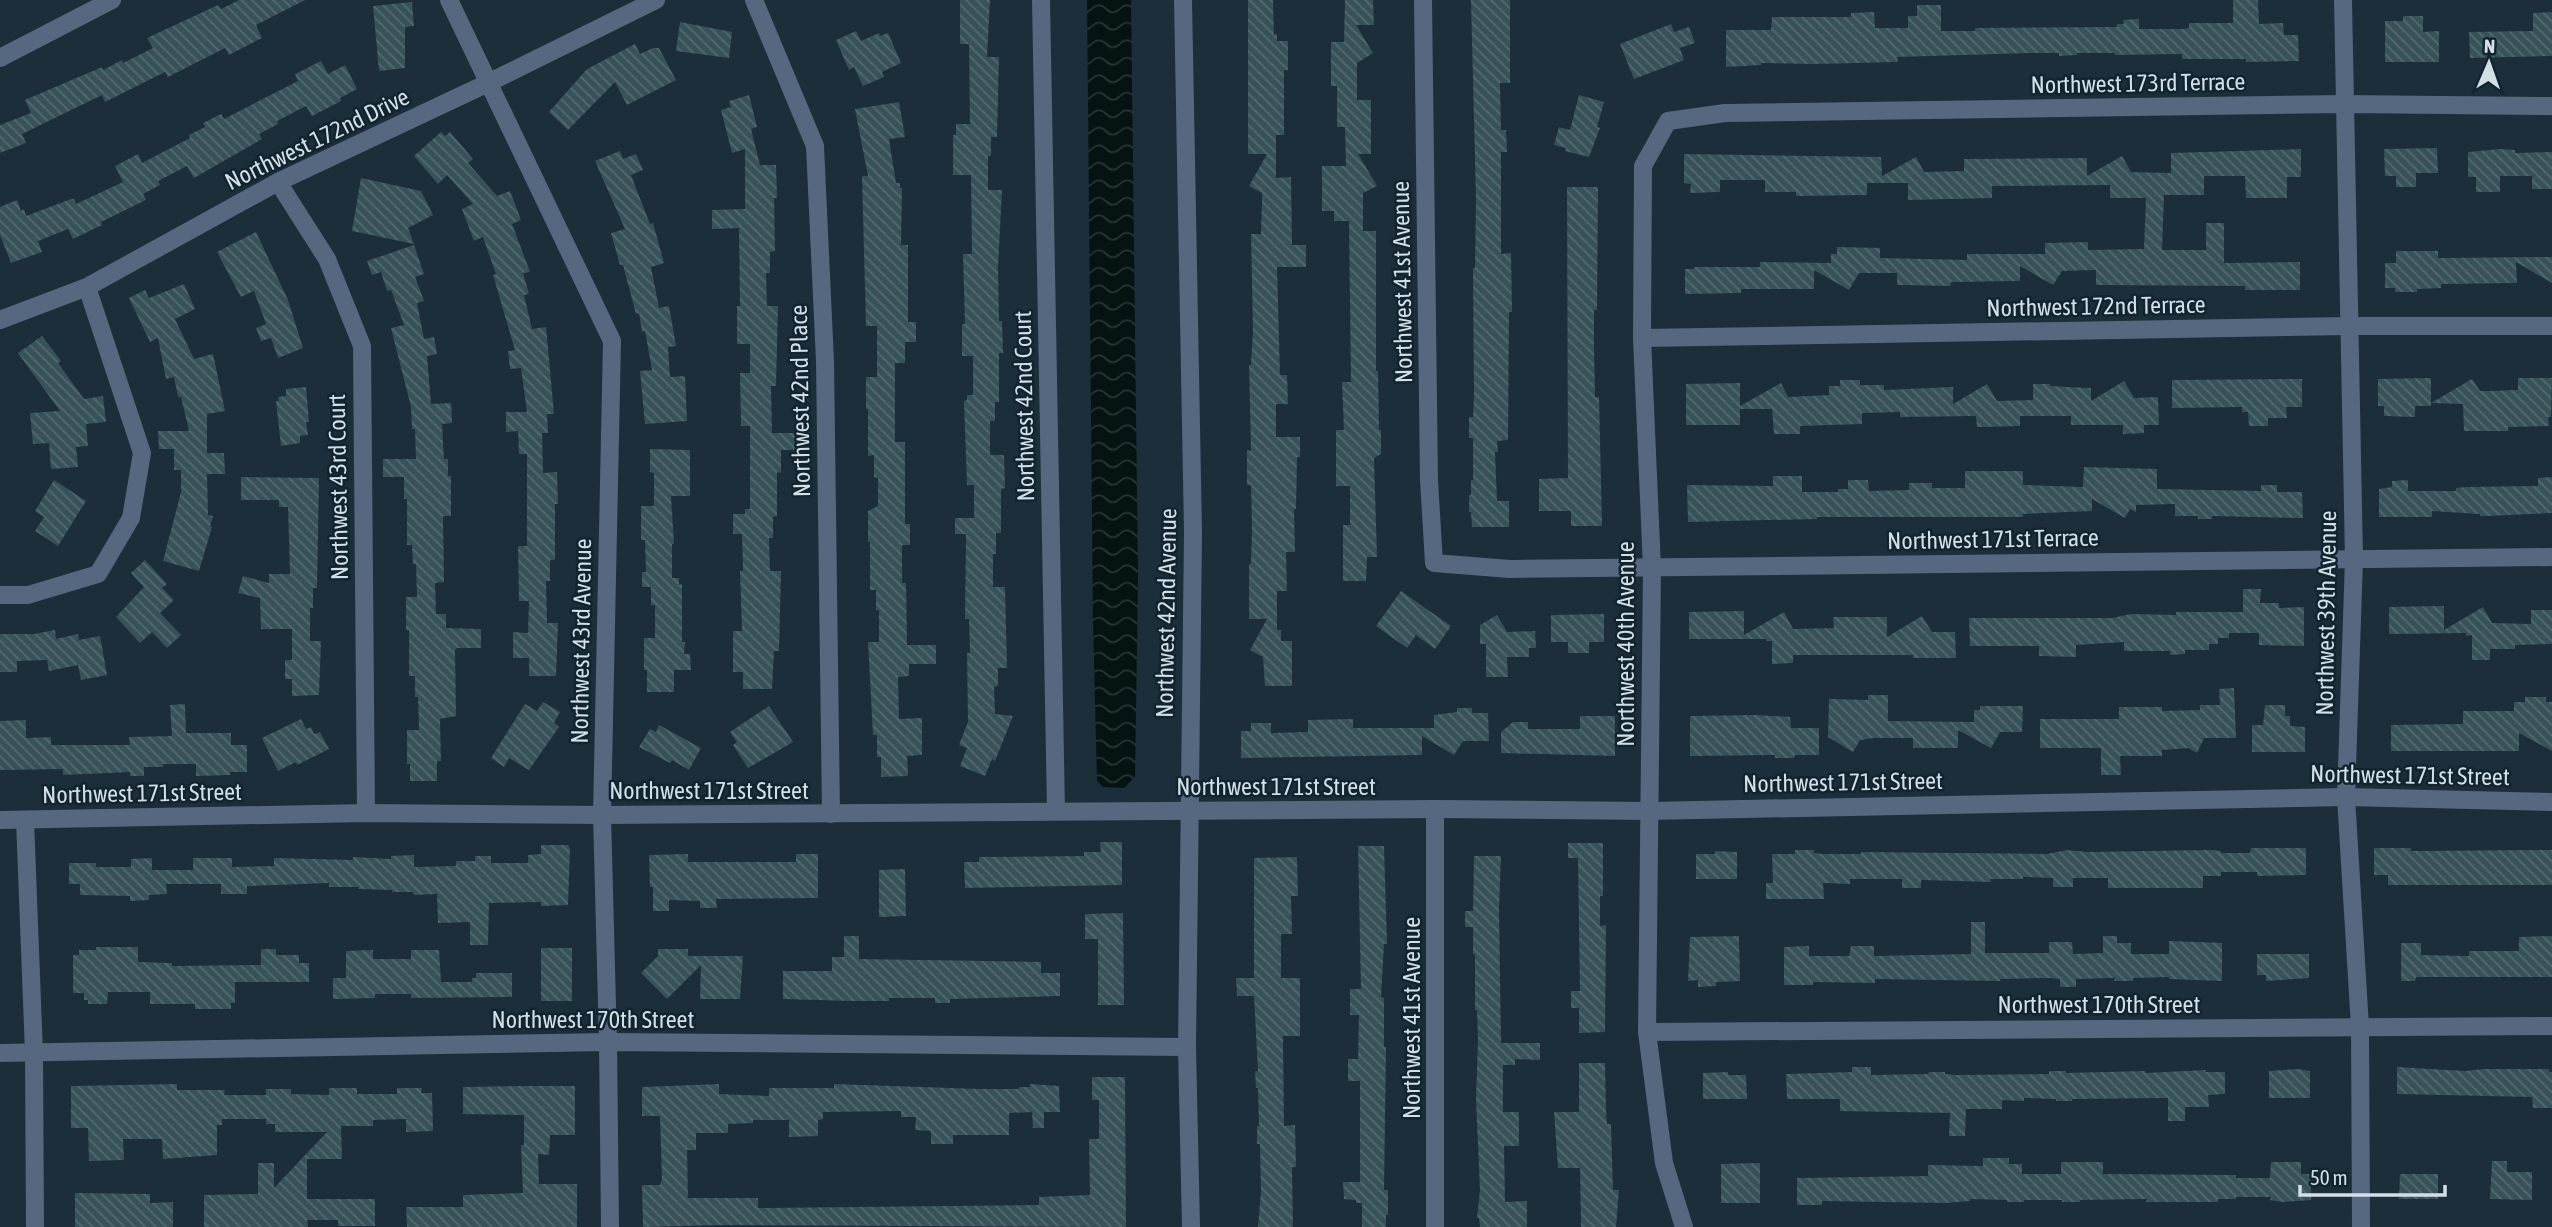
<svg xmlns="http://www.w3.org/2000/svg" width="2552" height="1227" viewBox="0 0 2552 1227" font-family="'Asap Condensed',sans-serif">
	<defs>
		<pattern id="water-waves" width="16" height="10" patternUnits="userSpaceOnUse" patternTransform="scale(1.75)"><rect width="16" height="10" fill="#051312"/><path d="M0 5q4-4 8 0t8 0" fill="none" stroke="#293534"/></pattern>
		<pattern id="building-back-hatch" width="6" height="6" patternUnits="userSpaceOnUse" patternTransform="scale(1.75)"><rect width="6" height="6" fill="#385259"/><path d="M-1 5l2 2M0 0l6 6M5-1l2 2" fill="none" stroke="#546a71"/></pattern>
	</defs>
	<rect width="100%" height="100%" fill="#1b2e3a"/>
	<path fill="url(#water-waves)" d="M1087 0H1131L1138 579 1135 777 1124 788 1103 787 1097 781 1093 620Z"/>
	<g fill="url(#building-back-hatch)">
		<path d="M239 0H305L256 25 262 38 229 55 225 48 168 77 165 72 105 102 102 95 22 134 26 143 0 153V125L31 113 25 100 102 67 103 70 122 60 123 63 153 48 147 38 218 5 221 9Z"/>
		<path d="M960 0H990L987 57H999L997 137H991V156H988V190H1002L998 267 999 321H1002L1003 353H999V402H995V421H990V455H1004L1005 488 1001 489V533H996V554H993V587H1005L1007 668H998V686L994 687 995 714 1013 716 995 761 992 759 985 776 960 766 967 748 959 745 968 722 967 653H970L969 619H965L966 534H955V518H974V485H967L964 401 967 400V395H973V356H962V324H965L963 254H972L971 175H953V135H956V124H970L969 44H960Z"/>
		<path d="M1248 0H1273L1274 35 1277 34V41H1288V70H1284V135H1276V178L1291 177 1292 245H1306V267H1277L1280 375H1287L1288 404H1276V437H1300V457H1297L1296 509H1294L1295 552H1286L1287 591H1277V630H1281V641H1292V686H1265L1263 657 1250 650 1267 619H1249V564H1251L1252 529 1251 485H1247V450L1251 451 1249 365H1251L1253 331 1251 234H1261L1262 202V193L1249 186 1267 154H1248Z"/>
		<path d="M1345 0H1373L1374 25H1356L1373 53 1357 63V100H1371V154H1358L1377 186 1363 193V231H1376V371H1378L1379 430H1381V454L1374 458 1377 557H1367L1366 581H1343V525H1350V486H1336V430H1344L1342 382H1351L1349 221H1334V211H1322V166H1346L1345 127H1337V86H1331V42H1344Z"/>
		<path d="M1471 0H1510V83H1500L1501 130H1506L1507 152H1501V254L1511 253 1512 312H1509L1508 440 1497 441 1498 452H1495L1497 501H1509V527H1472L1471 512H1469V495H1471V480H1473V438H1469V417H1473L1474 396 1473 279V268H1475L1476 199Z"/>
		<path d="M2233 0H2258L2259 24 2283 23 2284 35H2298L2299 61 2246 62V59H2182V54L2115 55V53H2077V55L2059 56V53H2030L1897 57 1898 62 1814 64 1761 63V65L1726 67V30H1771L1772 17H1851V13L1874 12 1875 28H1908V16H1917V5H1941V31H1975V28L2117 27V24H2124L2123 20 2139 19V29H2184L2189 28V23H2233Z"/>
		<path d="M412 2 414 26 405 27V68L379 71 373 6Z"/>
		<path d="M2552 12V56L2470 58 2469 32 2533 31V13Z"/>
		<path d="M2403 16H2423V32L2439 31V62H2385V21H2403Z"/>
		<path d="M680 22 732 32 729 58 676 51Z"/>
		<path d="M1671 24 1674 32 1689 27 1695 43 1680 48 1684 60 1634 79 1620 44Z"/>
		<path d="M856 31 861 41 879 33 880 36 888 33 901 63 882 72 884 77 863 86 854 67 849 70 836 40Z"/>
		<path d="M635 44 640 54 653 48H659L676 80 627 105 615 82 568 130 549 112 587 69Z"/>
		<path d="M321 61 328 74 345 65 357 89 340 98 341 101 312 116 306 106 277 121 278 124 259 134 262 139 194 178 187 166 158 181 160 185 143 194 146 200 101 222 102 225 73 239 68 229 38 241 42 252 11 263 0 235V207L17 200 21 211 24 209 26 216 71 199H74L76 204 123 182 115 166 138 154 142 163 190 138 189 135 205 127 203 123 221 114 224 119 298 81 295 74Z"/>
		<path d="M749 95 757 127 751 129 760 165H776L777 198H774L775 251 770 252V273H766L767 306H778L776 386H771L772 433H797V450H781V473L777 472V516L773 517V538H769L770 571H781L779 651H774L772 689H743V672H733V631H742L740 571H743L742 534H733V514H745V509H750V426H741L740 373H750V344H737V306H740L739 228 712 229V210L745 209V149L732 153 721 110 731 107 729 101Z"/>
		<path d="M1579 95 1604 102 1597 127 1600 128 1589 157 1565 151 1566 148 1554 145 1559 127 1570 130Z"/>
		<path d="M899 102 905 137 889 139 896 183H900V188H902L901 245H908V322H916V342H905V363H895V442H905V524H910V545H902V583H906L907 645H936V664H909V676L898 677 899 719 922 718V755L907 756 908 776 881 777V757H877V735H873L868 642H879V610H876V590H870V542H868V511L878 506V478L874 477V455L868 456V409H866V377H877V326H866L862 176H868L855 109Z"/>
		<path d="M441 132 445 136 450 132 473 159 468 163 497 196 510 191 521 220 512 224 530 272 523 273 529 294 524 295 532 329 546 327 554 414H547L548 433H542L543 473 557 472 558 504H555V560H550V581H546L547 623H558L556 676H529V658H513V632L528 633 529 601H519L518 546H527V454H519L518 431 506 432V412H527L521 368 510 369 508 351 515 350 493 275 496 274 483 237 474 241 462 209 473 204 447 175 438 184 414 156Z"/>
		<path d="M2437 148 2438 173H2416V187H2396V176H2385L2384 149Z"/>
		<path d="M2301 149V177H2287V198H2246L2245 176H2204V195H2164L2162 250H2206V223H2224V263L2300 262V290H2245V286L2096 285V270L2062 271 2053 285 2020 266V281L1951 282 1950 286 1897 285V273H1859L1849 290 1814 270V289H1741V293L1685 294V269H1694L1695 267H1760V262L1831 263V254H1837V247L1880 248V258L1967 260V254H2045V243L2088 242V250L2144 249 2146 198H2110V185L1992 186V198L1908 200V183H1867V195L1796 196V192H1765V180H1720V192L1690 193 1691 184 1684 183V154L1881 157 1882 176 1916 157 1924 172 1964 171V159L2087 158V176L2122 156 2131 172 2171 173V153Z"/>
		<path d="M2500 149 2515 150V153L2552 152V189H2532V176H2500V192H2476V177H2468V152Z"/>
		<path d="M620 151 623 159 636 154 643 170 631 175 650 224 653 223 664 263 651 267 659 308 669 306 676 346 668 347 670 377 685 376 687 421 645 424 640 371 652 370 645 331 642 332 639 313 636 314 623 265H620L611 233 625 229 595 161Z"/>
		<path d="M361 178 421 191 433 215 408 228 414 244 352 231Z"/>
		<path d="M1567 187H1598L1597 310H1594V348L1595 397H1599L1602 526H1571V511H1539V479L1568 478Z"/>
		<path d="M256 232 288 300 303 348 278 358 271 338 261 341 256 328 266 324 254 291 241 297 217 252Z"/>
		<path d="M414 245 424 274 415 277 424 301 417 303 424 339 434 337 437 354 427 356 431 404 451 403 452 423 442 424 444 459H448V476H451V516H443L444 582 435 583 436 614H446V628L481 629V648H457L455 650 456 716 440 719 441 761H437V781H410V764H407V730H419L418 697H415V676H409V630H406V597H417L416 564H413L412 545H407V499H404V477H383V459H416L415 429H412L411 407 391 328 404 325 391 290 387 291 381 272 372 275 367 261Z"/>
		<path d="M2396 251H2438V258L2552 257V283L2516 262 2517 283 2441 284V288L2417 289V292H2395V288H2385V263H2396Z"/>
		<path d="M184 284 195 309 175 319 194 359 213 354 225 411 207 414V453H224L225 474H207L208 515 213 516 210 527H212L199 571 163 561 181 492V470H174V449H159L158 431H189L181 397H178L174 377 166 379 158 338 150 342 129 298 145 290 149 298Z"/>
		<path d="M42 336 61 361 58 363 84 399 103 396 106 422 86 424 88 446 76 447 78 467 51 469 49 443 33 444 30 413 60 411 18 353Z"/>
		<path d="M2431 378V403L2472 379 2480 391H2489L2518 390V378H2552L2551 417H2548L2549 426 2508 427V431H2464L2463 404 2431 403V406H2415V417L2384 416V406H2378V379Z"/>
		<path d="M2302 379V407H2286L2287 418H2268V426H2249L2248 412H2242V407L2172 408V380Z"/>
		<path d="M1840 380H1860V385H1884V390L1953 387V404L1987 384 1997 401 2033 400V384H2050V386L2067 387 2091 388V401L2124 381 2134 398 2158 397 2159 425H2144V433L2123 434V425H2071V416H2020V426L1982 427H1977L1976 416 1900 417V412L1862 413V424L1800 426V434H1774L1772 409H1740V425H1686V384L1740 383V406L1781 383 1788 397 1829 395V386H1840Z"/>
		<path d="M306 387 309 422H306L308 435 300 436V443L281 446 276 401H279L278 397 286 396V389Z"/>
		<path d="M650 449 690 450V496H671L674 544H672V578H679V585L682 584V642H685L684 654H690L691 670H674V692H647V670H644V638H655V605H651V587H642V572H646L645 540H641V506H654V473L650 472Z"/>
		<path d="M2084 467 2157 469V489L2261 491V485H2277V492H2302L2303 518 2212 516V519H2198V516H2175V504L2136 505V512L2130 509 2125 518 2092 499V511L2023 514V517H1817V519L1688 522 1687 485 1773 486V476H1802V492H1838V489H1848V480H1868L1869 491 1909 490V483H1932V488H1965V471H2023V485L2083 487Z"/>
		<path d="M241 477 319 478 317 588H313V608H310V641H321L319 695 292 696V679H285V660H292V629H261L260 598 238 593 243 576 269 583V574H290L288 507H279V500H241Z"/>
		<path d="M2552 477V513L2487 516H2480V514L2432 511V517H2379V489L2392 487V481L2408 480V491H2456V488L2466 487 2538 486V478Z"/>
		<path d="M54 480 86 501 58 546 35 531 44 517 35 511Z"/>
		<path d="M145 560 167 584 162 588 174 600 160 613 181 635 167 648 152 632 140 643 116 617 144 587 131 573Z"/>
		<path d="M2243 589H2261L2260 603H2279V608L2304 607V646L2259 645V633H2229V638H2218V644H2209V650H2185V654L2170 655V651H2124V642L2076 645V657L2039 656V646H1970L1969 618H2112L2131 614 2176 615V612H2243Z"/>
		<path d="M1401 591 1451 626 1435 649 1416 635 1407 648 1376 626Z"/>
		<path d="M2444 606V630L2483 607 2492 623 2531 624V610H2552V644L2515 645V649H2490V660H2472V635L2466 636V633L2389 634V607Z"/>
		<path d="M1744 611V635L1784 612 1793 629 1834 628 1833 617H1887V637L1922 616 1932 632H1955L1956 658H1913V655H1793V663L1772 664V641H1766V639H1689V612Z"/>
		<path d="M1604 614V642H1589V653H1568V642H1551V615Z"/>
		<path d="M1497 615 1507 632 1535 631 1536 648H1529V657H1507L1508 677H1486V644H1480V625Z"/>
		<path d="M55 630 56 639 78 634 79 640 100 636 107 675 81 680 78 665 49 671 47 660 17 661V672H0V634H34Z"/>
		<path d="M2234 688 2236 738H2204L2197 753 2188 748 2162 750V756H2120L2121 775H2101V748H2040V719H2119V707H2162V711L2200 710V705H2220L2219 689Z"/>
		<path d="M1868 695H1888V721L1974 722V710H1980V706H2023L2022 732H2000L1991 748 1958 730V748H1913V738H1874L1860 740 1853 752 1828 737 1829 699 1868 700Z"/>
		<path d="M2525 697H2546V702H2552V751L2519 733V751H2391V725L2463 724V711H2514V702H2525Z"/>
		<path d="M543 702 560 712 554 723 559 727 529 770 509 758 504 767 491 758 525 704 537 711Z"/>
		<path d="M185 704 186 733H231V745H247V772H230V775L196 776V764H163V767H144V776H130V772L63 775V769L0 770V721L26 720V738L51 737V745H130L129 737 172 736 170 705Z"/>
		<path d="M2265 705H2285V716H2290V726L2305 727V752H2252V725H2263Z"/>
		<path d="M769 706 793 742 748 768 733 745 737 742 730 732Z"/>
		<path d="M1457 708H1472V713H1488L1489 741H1463L1454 755 1422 736V755L1241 758V731H1251V723H1271V733L1308 732V720L1353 719V728H1434V715L1457 712Z"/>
		<path d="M1755 715 1790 717 1791 728H1819V755H1795L1794 758H1775V755L1690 756V716Z"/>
		<path d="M1580 716H1615V756L1501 753V732L1513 722H1528V729H1580Z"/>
		<path d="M301 719 306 729 311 727 314 734 320 732 329 749 297 765 296 762 278 771 262 738Z"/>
		<path d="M659 725 701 748 689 770 672 760 670 763 639 747 650 729 656 732Z"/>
		<path d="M1100 842H1122V885L965 888 964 862H979V857L1084 856V852H1101Z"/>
		<path d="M1568 843H1603V896H1600V926L1606 925 1605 1032 1579 1033V1008H1571V991H1580L1578 858H1568Z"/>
		<path d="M541 845H568L570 849 568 905 541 906V902L489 903 488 945H470V922L438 923 437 894 414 895 413 892H392V890L358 889 359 887H329V883L247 886V894H221V884H166L167 894 149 895V900L130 901V896L80 895V884H69V863H96V867H131V859L152 858V870H193V858H232V867L274 866V858L353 860V857L391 859V856L414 855V867L456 866V861H475V856H491V863H528V855L541 854Z"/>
		<path d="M1358 846H1384L1387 944H1384L1381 997 1384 998V1047H1386L1384 1190H1388V1215H1386V1227H1362V1203H1356V1200L1344 1199 1343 1182H1360V1081H1348V1059H1358L1359 1015H1350V989H1361Z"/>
		<path d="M2251 848H2306V875L2257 876V872H2221V876H2203V888H2108V878H2073V887H2053V878L2023 877V879H1990L1991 882 1921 880V888H1902V879H1850V884L1823 883 1824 899H1766V883H1773L1772 854H1795V850H1814V853L1823 854H1861V852L2047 854 2067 850 2087 852 2209 850 2221 851V853H2250Z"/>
		<path d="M2374 848H2411V851L2552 850V885H2388V875H2374Z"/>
		<path d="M1715 851 1737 852V879H1696V854H1715Z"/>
		<path d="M688 854V862H796V854H818V898L716 899 717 908H700V901L669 900V911H653V887H650L649 855Z"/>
		<path d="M1474 856H1501L1499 908 1501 1043H1540V1060L1515 1059V1065H1503V1112H1519V1146H1504L1505 1202 1527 1201V1227H1480L1479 1218H1477L1480 1190 1476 1099 1478 1039 1477 1010H1475V954H1473V927H1465V911H1473Z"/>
		<path d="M1297 857 1298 896H1291L1292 934H1281V978H1300V1036H1283L1284 1126 1295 1125 1296 1167H1292L1293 1227H1258L1261 1192 1260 1144H1257V1126H1259L1258 1088H1256L1255 1071H1258L1254 996H1237L1236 978H1254V858Z"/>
		<path d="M905 869 906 916 879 917V870Z"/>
		<path d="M1123 913 1124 1005H1098V939H1085V914Z"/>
		<path d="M1971 922H1985V953H2049V942H2072L2073 954 2103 953V936H2117V943H2131V954H2169V941L2222 943V981L2169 979V977L2133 978V981H2114L2115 978 2076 979V987H2060V979L2049 978 2000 979V981L1875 979V983L1813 982V985H1784V947L1809 946V956H1849L1851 946H1874V956L1971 954Z"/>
		<path d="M844 936H859V959L1041 962V973H1060V996L950 999V1003H935V998H889V1001H851L783 999V971H832V957H844Z"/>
		<path d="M1739 936 1740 981 1716 982V986L1698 987V980L1688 981 1690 937Z"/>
		<path d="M2552 936V977H2416L2415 981H2401V943H2421V955L2469 956V951H2519V937Z"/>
		<path d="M96 947H138V962L172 963V966L261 965V949H276V955H299V963H309V982H235V1003H231V1009H195V1004H150V992H108L107 1004H88V1000H84V993H73V955H79V950H96Z"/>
		<rect x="541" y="948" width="31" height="53"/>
		<path d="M658 949H688V956H743L740 999H700L701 965 667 999 641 973 658 956Z"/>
		<path d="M373 950V959H411V950H439L441 982H472V978H476V973H512V997L411 998V994H375V998L333 999V978H346V951Z"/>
		<path d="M2257 954H2309V978L2266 981V975H2257Z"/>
		<path d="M1579 1063H1605L1606 1111 1607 1124H1611L1613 1190H1619L1616 1227H1581L1580 1168H1558L1554 1112H1579Z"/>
		<path d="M1852 1067H1871V1075L1928 1074 1929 1072H1945V1074L1956 1075 2049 1074V1071H2066V1073L2145 1071V1073L2206 1070 2205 1072H2225V1094L2208 1095 2209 1107H2185V1121H2168V1098L2072 1099V1101H2056V1099L2024 1098V1101L2002 1100V1109H1966L1965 1136H1949L1950 1113 1840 1111V1099H1787L1786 1074 1852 1072Z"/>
		<path d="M2397 1067 2465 1071 2484 1069H2549V1072H2552V1108H2533L2532 1097 2397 1094Z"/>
		<path d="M2297 1069 2310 1071V1098H2269V1071Z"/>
		<path d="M1728 1072V1075H1746L1747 1099H1703V1073Z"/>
		<path d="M1092 1077H1125L1126 1227 721 1225 643 1227 642 1185H660L662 1179 660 1116H642V1087L719 1084V1094L769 1096V1088H834V1084L980 1089H1019V1087H1030V1084L1059 1086 1060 1112H1044V1128H1033L1032 1112 1009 1113V1135H953V1144H931V1131L915 1130 916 1117H901V1111L823 1112V1119L818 1120V1136L789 1137V1120H753V1123L728 1124V1133H696V1150H687L688 1198H758V1208L1039 1205V1197L1090 1195 1089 1139H1099V1100H1092Z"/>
		<path d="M177 1084V1090H225L224 1095H266V1089H291V1094L329 1095V1088H357V1094H397V1088H422L421 1093H432L433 1131 406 1132V1119L373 1120V1126H341L342 1159H307V1199H375V1226H338V1220H307L308 1227H204V1195L258 1194V1163H274V1188L327 1132H275V1124H266V1119H222V1125H217V1155L163 1159 162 1139H123L124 1160 89 1161 88 1128H71V1086Z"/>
		<path d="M528 1086H575V1135H550L549 1155 538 1154 539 1184H577V1227H407L406 1207H463V1195L523 1193 521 1145H524V1115L463 1114V1087Z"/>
		<path d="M1983 1158H2009V1164H2022V1174H2061V1162H2103V1174L2236 1175V1178H2270L2271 1162H2301V1174H2311V1200L2283 1202 2270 1200 2271 1197H2236V1199H2218V1202H2146L2147 1199 2080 1200V1202H2062V1200H2024V1202H2007V1200L1970 1199V1201L1946 1203 1822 1201V1205H1797V1178L1928 1176V1165L1983 1166Z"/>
		<path d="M2492 1161H2507V1172H2532V1200L2490 1199Z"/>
		<path d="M1760 1163V1203H1721V1164Z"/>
		<path d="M2400 1174H2438V1199H2399Z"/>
		<path d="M75 1193 150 1194V1203L173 1202V1227H75Z"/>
	</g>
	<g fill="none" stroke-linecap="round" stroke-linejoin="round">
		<g stroke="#566780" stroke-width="18">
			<path d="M449 0 612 341 602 815 608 1042 610 1227"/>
			<path d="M754 0 815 146 825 361 831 814"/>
			<path d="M1041 0 1056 811"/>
			<path d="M1183 0 1193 532 1187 1047 1191 1227"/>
			<path d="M1423 0 1429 480 1434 563 1510 569 2552 557"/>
			<path d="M2343 0 2354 559 2346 797 2360 1027 2361 1227"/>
			<path d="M0 58 112 0"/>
			<path d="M278 182 327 259 362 346 366 813"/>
			<path d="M0 320 87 287 278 182 488 83 656 0"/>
			<path d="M1642 338 2349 326H2552"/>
			<path d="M0 595H28L98 574 131 518 142 453 87 287"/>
			<path d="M1435 809V1227"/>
			<path d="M0 820 366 813 602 815 1435 809 1648 811 2346 797 2552 802"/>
			<path d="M25 820 34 1053 35 1227"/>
			<path d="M1647 1032 2552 1026"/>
			<path d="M0 1053 608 1042 1187 1047"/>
			<path d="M1684 1227 1664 1163 1647 1032 1652 568 1642 338 1643 166 1668 121 1725 113 2345 104 2552 106"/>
		</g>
	</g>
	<g text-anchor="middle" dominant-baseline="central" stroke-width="5" stroke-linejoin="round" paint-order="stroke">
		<g font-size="24" fill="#d3dfe7" stroke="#112430">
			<text transform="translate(2138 83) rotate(-1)">Northwest 173rd Terrace</text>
			<text transform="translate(317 139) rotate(-26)">Northwest 172nd Drive</text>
			<text transform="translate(1402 282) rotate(-91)">Northwest 41st Avenue</text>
			<text transform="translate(2096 306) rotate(-1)">Northwest 172nd Terrace</text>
			<text transform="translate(800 401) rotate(-91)">Northwest 42nd Place</text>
			<text transform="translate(1024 406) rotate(-91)">Northwest 42nd Court</text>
			<text transform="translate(338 487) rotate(-91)">Northwest 43rd Court</text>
			<text transform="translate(1993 539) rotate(-1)">Northwest 171st Terrace</text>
			<text transform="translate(1166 613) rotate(-89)">Northwest 42nd Avenue</text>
			<text transform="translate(2326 613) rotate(-89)">Northwest 39th Avenue</text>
			<text transform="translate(581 641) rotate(-89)">Northwest 43rd Avenue</text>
			<text transform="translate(1625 644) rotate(-90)">Northwest 40th Avenue</text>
			<text transform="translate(2410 775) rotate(1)">Northwest 171st Street</text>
			<text transform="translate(1843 782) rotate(-1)">Northwest 171st Street</text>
			<text x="1276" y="786">Northwest 171st Street</text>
			<text x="709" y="790">Northwest 171st Street</text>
			<text transform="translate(142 793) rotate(-1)">Northwest 171st Street</text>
			<text x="2099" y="1004">Northwest 170th Street</text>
			<text transform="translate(1411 1018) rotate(-90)">Northwest 41st Avenue</text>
			<text x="593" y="1019">Northwest 170th Street</text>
		</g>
	</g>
	<g transform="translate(2489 63) rotate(2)" stroke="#112430" stroke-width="5" paint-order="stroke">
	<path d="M0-5L12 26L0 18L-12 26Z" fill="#d3dfe7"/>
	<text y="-10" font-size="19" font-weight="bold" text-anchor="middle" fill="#d3dfe7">N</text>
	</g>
	<path d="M2300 1185v10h145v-10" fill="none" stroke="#d3dfe7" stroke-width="3.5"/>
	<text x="2310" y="1185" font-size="21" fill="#d3dfe7" stroke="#112430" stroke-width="5" paint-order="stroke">50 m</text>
</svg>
